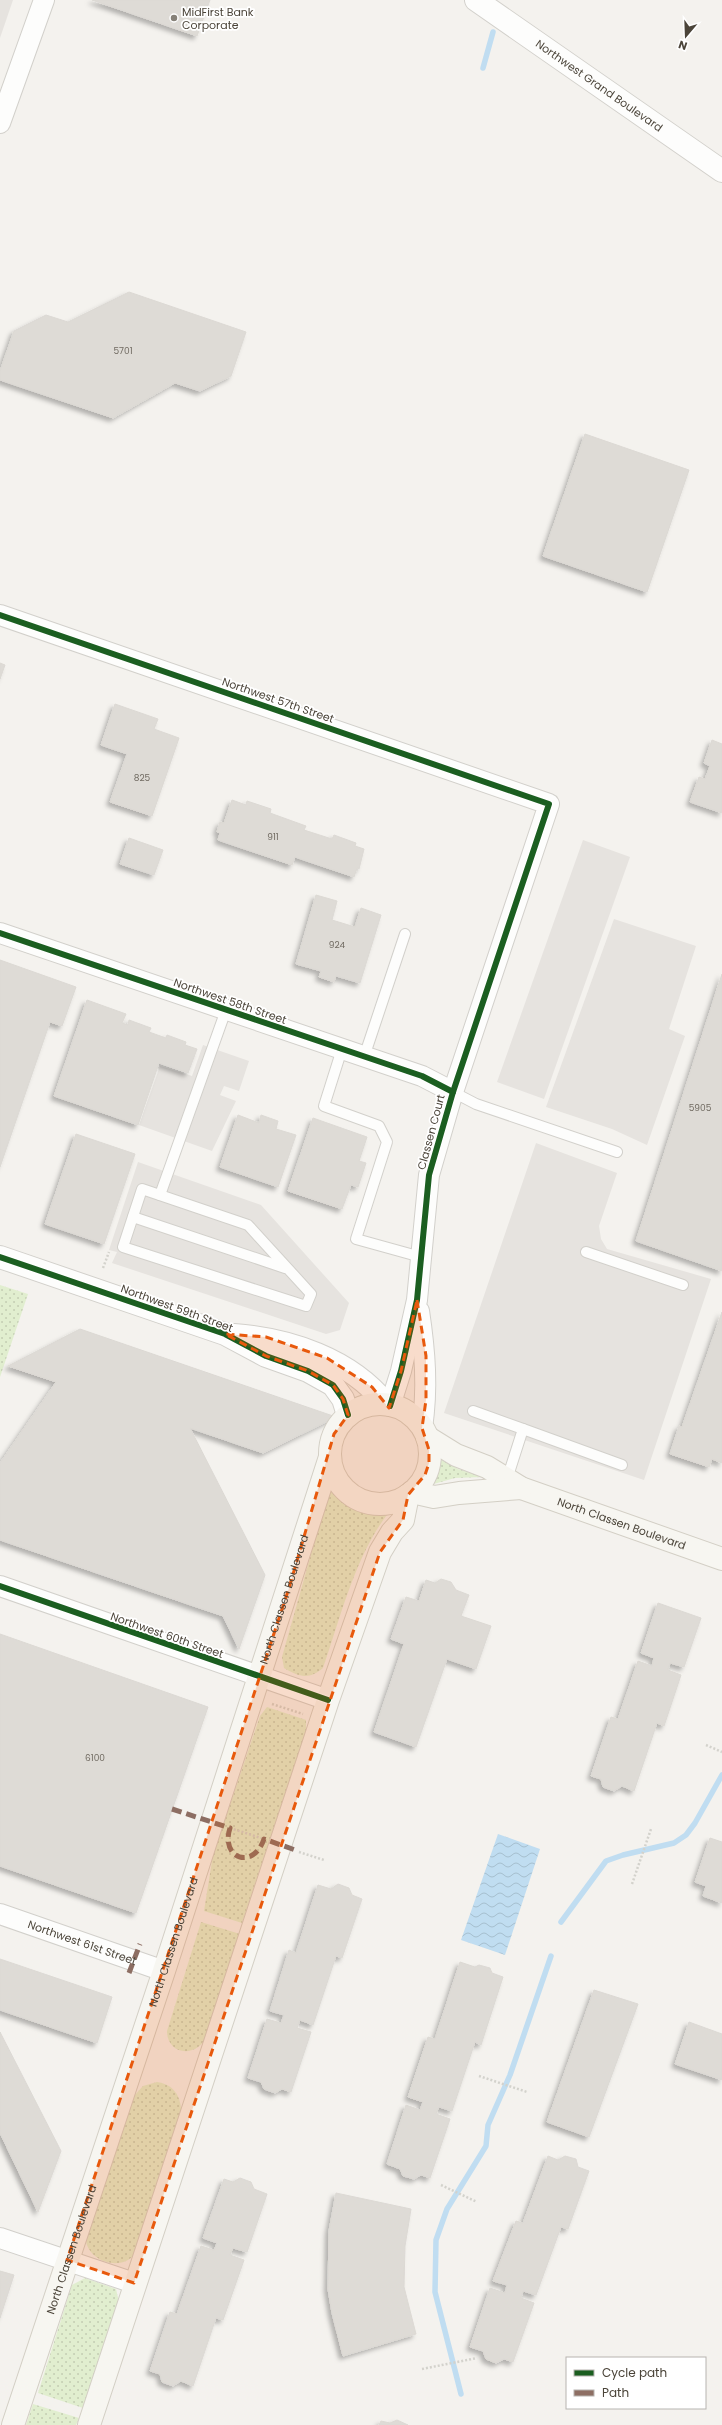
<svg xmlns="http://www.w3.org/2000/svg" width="722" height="2425" viewBox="0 0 722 2425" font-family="Poppins,sans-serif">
	<defs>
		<pattern id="grass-dots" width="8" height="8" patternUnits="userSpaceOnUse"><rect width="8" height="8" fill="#e1eecf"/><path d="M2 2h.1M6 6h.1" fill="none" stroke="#c3cdb2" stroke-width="1.8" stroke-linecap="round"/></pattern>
		<pattern id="water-waves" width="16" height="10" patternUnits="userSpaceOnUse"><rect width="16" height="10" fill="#c0ddf1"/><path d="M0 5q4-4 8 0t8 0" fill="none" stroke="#a6bfcf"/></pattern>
		<filter id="shadow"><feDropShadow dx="-3.5" dy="3.5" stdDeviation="2" flood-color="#0004"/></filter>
	</defs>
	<rect width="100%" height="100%" fill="#f4f2ee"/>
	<g fill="url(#grass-dots)">
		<path d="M0 1285 28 1294 0 1377Z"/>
		<path d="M439 1458 458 1469 483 1477 455 1478 430 1485 436 1473Z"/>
		<path d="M330 1487C343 1506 366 1515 389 1512 355 1556 341 1616 323 1668 309 1680 299 1677 284 1668L282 1657Z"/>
		<path d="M267 1707 306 1720V1731L242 1923 204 1911 213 1855 260 1716Z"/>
		<path d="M201 1922 240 1934 204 2041C192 2058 167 2053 167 2031Z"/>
		<path d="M157 2082C173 2084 181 2096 181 2111L133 2256C119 2271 89 2261 86 2241L134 2096 143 2086Z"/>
		<path d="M85 2278 116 2289 119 2302 83 2408 38 2393 72 2285Z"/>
		<path d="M33 2404 79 2418 76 2425H26Z"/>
	</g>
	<g fill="#e6e3df">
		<path d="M0 0H13L0 38Z"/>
		<path d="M583 840 630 857 544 1099 497 1082Z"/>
		<path d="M614 919 696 946 669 1029 685 1036 647 1145 612 1129 546 1107Z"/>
		<path d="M203 1045 249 1061 239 1091 224 1086 220 1095 236 1101 212 1151 139 1125 160 1066 192 1076Z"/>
		<path d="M536 1143 617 1173 599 1226 601 1239 607 1249 711 1279 644 1480 444 1413Z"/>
		<path d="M138 1162 261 1205 349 1303 340 1330 326 1334 112 1263 117 1252 109 1250Z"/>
	</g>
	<path fill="url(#water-waves)" d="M498 1834 540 1849 505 1955 461 1940Z"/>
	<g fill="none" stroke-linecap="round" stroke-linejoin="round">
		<g stroke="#c0ddf1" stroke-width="5.5">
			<path d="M483 68 493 32"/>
			<path d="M561 1922 606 1861 623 1855 674 1843 686 1835 695 1823 722 1775"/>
			<path d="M461 2394 435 2292 436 2240 447 2209 486 2146 488 2125 510 2075 551 1956"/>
		</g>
	</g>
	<g fill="#dedbd6" stroke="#dcd9d4" filter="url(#shadow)">
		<path d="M92 0H210L197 36Z"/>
		<path d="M129 292 246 332 231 376 200 391 175 383 113 418 0 380V371L14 331 46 315 68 322Z"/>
		<path d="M585 434 689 470 647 592 543 556Z"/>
		<path d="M0 663 5 665 0 679Z"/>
		<path d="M115 704 158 719 154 729 179 738 152 816 110 802 127 754 101 745Z"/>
		<path d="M712 740 722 744V813L690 802 699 777 705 779 710 766 704 763Z"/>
		<path d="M232 800 246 805 247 801 271 809 270 813 306 826 304 830 332 839 334 835 356 843 355 846 364 849 359 869 357 868 354 877 295 857 292 865 218 840 220 833 217 832 220 822 224 823Z"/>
		<path d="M129 838 163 850 154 875 120 864Z"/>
		<path d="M316 895 337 901 332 920 355 927 361 908 381 915 360 983 336 976 334 982 319 977 321 971 296 964Z"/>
		<path d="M0 960 76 987 62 1026 50 1022 0 1167Z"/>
		<path d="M722 974V1271L636 1241Z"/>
		<path d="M87 1000 126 1014 122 1023 128 1025 129 1020 151 1028 149 1032 166 1038 167 1035 186 1042 185 1045 197 1049 188 1073 159 1063 138 1125 54 1096Z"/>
		<path d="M238 1115 259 1123 261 1115 278 1121 276 1129 296 1135 278 1187 220 1167Z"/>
		<path d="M313 1118 367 1137 359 1161 366 1163 358 1187 351 1185 342 1209 288 1191Z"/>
		<path d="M76 1134 135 1154 104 1244 45 1224Z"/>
		<path d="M722 1312V1463L712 1459 709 1467 670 1454 679 1426 682 1427Z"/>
		<path d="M80 1329 336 1417 263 1453 190 1428 265 1575 239 1649 223 1616 0 1540V1463L56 1382 8 1366Z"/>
		<path d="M441 1579 451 1582 456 1590 469 1595 461 1616 491 1626 476 1669 447 1659 416 1747 374 1732 404 1644 391 1639 406 1597 419 1601 426 1580 435 1583Z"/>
		<path d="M658 1603 701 1618 684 1667 670 1663 668 1670 681 1675 664 1726 657 1723 634 1791 622 1786 614 1791 603 1787 601 1779 591 1776 611 1717 618 1719 638 1661 652 1666 654 1658 641 1653Z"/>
		<path d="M0 1634 208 1707 136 1913 0 1866Z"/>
		<path d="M710 1838 722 1842V1903L703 1896 706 1886 695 1882Z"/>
		<path d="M338 1884 349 1888 352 1895 362 1899 342 1958 336 1956 313 2025 300 2020 297 2028 311 2032 291 2092 282 2089 275 2093 264 2089 261 2082 248 2078 267 2019 281 2023 284 2015 270 2011 289 1950 296 1953 318 1885 331 1889Z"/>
		<path d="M0 1959 112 1997 97 2043 0 2010Z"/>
		<path d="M460 1962 475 1967 479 1965 490 1968 492 1973 503 1977 481 2045 475 2042 452 2111 439 2107 436 2114 450 2119 430 2178 421 2175 414 2179 403 2176 400 2169 387 2164 406 2105 420 2110 423 2102 408 2097 428 2037 435 2039Z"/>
		<path d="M594 1990 638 2004 589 2137 547 2122Z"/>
		<path d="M689 2022 722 2034V2080L675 2064Z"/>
		<path d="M0 2032 61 2151 38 2212 0 2133Z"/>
		<path d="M548 2156 558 2160 565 2156 576 2159 578 2167 589 2171 568 2229 561 2227 536 2295 523 2291 521 2298 534 2303 513 2362 504 2359 496 2363 486 2359 483 2351 470 2347 490 2288 505 2293 507 2285 493 2281 516 2221 523 2223Z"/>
		<path d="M240 2178 251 2182 254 2189 267 2194 247 2252 233 2248 230 2255 244 2260 223 2320 216 2318 193 2386 181 2381 173 2386 162 2382 160 2374 150 2371 170 2312 177 2314 201 2246 214 2250 217 2243 203 2238 224 2179 233 2182Z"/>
		<path d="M336 2193 411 2209 405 2246 404 2287 416 2334 343 2356 332 2313 328 2289 329 2231Z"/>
		<path d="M0 2271 14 2275 0 2318Z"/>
		<path d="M397 2420 408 2425H379L381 2421 390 2423Z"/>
	</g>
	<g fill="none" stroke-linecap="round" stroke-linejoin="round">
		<g stroke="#d2d0cb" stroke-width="12">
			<g id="service">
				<path d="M342 1049 324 1106 379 1126 387 1142 356 1239 421 1257"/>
				<path d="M364 1057 405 934"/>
				<path d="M453 1092 476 1104 617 1152"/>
				<path d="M142 1189 248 1225 311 1294 306 1306 123 1247Z"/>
				<path d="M160 1195 226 1010"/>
				<path d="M133 1217 285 1268"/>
				<path d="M586 1252 683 1285"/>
				<path d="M473 1411 523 1429 507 1479"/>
				<path d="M523 1429 622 1465"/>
			</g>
		</g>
		<g stroke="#d2d0cb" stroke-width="22">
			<g id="minor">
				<path d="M0 123 44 0"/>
				<path d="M0 615 549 804 453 1092 429 1175 417 1300 401 1371 390 1406"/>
				<path d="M0 933 422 1076 453 1092"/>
				<path d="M419 1311C425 1351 428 1388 422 1428"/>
				<path d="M0 1586 328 1700"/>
				<path id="s1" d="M0 1914 164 1971"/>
				<path d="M0 2238 134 2283"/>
			</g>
		</g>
		<g stroke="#d2d0cb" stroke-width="24">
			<g id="tertiary">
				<path id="s2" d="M476 0 722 171"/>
				<path d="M0 1257 225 1334 266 1356 308 1371 333 1385 343 1399 348 1415"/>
				<path d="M234 1335C289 1339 350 1359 386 1404"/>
			</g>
		</g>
		<g stroke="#d3cfc5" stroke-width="24">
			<g id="secondary">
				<circle cx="380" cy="1454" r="50"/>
				<path id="s3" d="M427 1437 456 1455 487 1467 521 1488 722 1559"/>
				<path d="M412 1492 434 1497 459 1493 521 1488"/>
				<path id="s4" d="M13 2425 164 1971 330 1457"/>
				<path d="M89 2425 328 1700 380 1552 392 1532 403 1520 408 1495"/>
			</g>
		</g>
		<g stroke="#d3d2cc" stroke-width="2.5" stroke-dasharray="2 2" stroke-linecap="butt">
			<path d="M103 1268 109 1252"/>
			<path d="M272 1704 303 1714"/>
			<path d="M706 1745 722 1752"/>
			<path d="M230 1828 261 1838"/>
			<path d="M299 1852 324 1860"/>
			<path d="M632 1884 651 1829"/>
			<path d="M479 2076 527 2092"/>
			<path d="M441 2185 477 2202"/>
			<path d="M422 2369 477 2358"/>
		</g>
		<use href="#service" stroke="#fdfdfc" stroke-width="10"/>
		<use href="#minor" stroke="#fdfdfc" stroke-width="20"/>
		<use href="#tertiary" stroke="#fdfdfc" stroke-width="22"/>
		<use href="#secondary" stroke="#f7f6f1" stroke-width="22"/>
		<g stroke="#8d6e63" stroke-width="5" stroke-dasharray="10 5" stroke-linecap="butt">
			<path d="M172 1809 230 1828C220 1858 253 1871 264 1839L298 1851"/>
			<path d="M129 1973 140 1944"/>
		</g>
		<g stroke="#fff" stroke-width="8">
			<g id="cycleway">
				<path d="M0 615 549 804 453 1092 429 1175 417 1300 401 1371 390 1406"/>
				<path d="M0 933 422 1076 453 1092"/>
				<path d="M0 1257 225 1334 266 1356 308 1371 333 1385 343 1399 348 1415"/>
				<path d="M0 1586 328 1700"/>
			</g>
		</g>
		<use href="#cycleway" stroke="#1b5e20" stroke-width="6"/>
	</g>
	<path fill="#e8590c" fill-opacity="0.2" stroke="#e8590c" stroke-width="3" stroke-dasharray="8 5" stroke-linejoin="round" d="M417 1300 426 1356V1400L422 1428 429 1450V1463L425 1475 408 1495 403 1520 380 1552 134 2283 67 2260 289 1588 334 1434 348 1415 343 1399 333 1385 308 1371 266 1356 225 1334 266 1337 327 1358 372 1387 389 1408 401 1371Z"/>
	<circle fill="#868178" stroke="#fff" stroke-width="1.5" cx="174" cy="18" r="4"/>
	<g text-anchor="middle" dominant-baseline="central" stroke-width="3.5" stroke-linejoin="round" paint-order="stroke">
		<g font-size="9" fill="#706a61">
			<text x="123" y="351">5701</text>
			<text x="142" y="778">825</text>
			<text x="273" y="837">911</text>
			<text x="337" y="945">924</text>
			<text x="700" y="1108">5905</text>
			<text x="95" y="1758">6100</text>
		</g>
		<g font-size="11" fill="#4b4439" stroke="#fff" text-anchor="start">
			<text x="182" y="12">MidFirst Bank<tspan x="182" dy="13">Corporate</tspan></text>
		</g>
		<g font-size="11" fill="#4b4439" stroke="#fff">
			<text stroke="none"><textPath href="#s2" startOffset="150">Northwest Grand Boulevard</textPath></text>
			<text transform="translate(278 700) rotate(19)">Northwest 57th Street</text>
			<text transform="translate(230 1001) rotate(19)">Northwest 58th Street</text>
			<text transform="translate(431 1132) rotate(-75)">Classen Court</text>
			<text transform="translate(177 1308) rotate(20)">Northwest 59th Street</text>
			<text stroke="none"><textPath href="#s3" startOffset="214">North Classen Boulevard</textPath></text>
			<text stroke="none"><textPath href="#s4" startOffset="869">North Classen Boulevard</textPath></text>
			<text transform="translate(167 1635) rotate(19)">Northwest 60th Street</text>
			<text stroke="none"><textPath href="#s4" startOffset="509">North Classen Boulevard</textPath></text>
			<text stroke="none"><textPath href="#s1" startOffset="87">Northwest 61st Street</textPath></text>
			<text stroke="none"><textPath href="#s4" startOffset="185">North Classen Boulevard</textPath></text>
		</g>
	</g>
	<rect x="566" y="2357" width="140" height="52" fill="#ffffff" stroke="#b7b4b0"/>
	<rect x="574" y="2370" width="20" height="6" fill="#1b5e20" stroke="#b7b4b0"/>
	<text x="602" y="2377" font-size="12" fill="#4b4439">Cycle path</text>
	<rect x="574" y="2390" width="20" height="6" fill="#8d6e63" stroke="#b7b4b0"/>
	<text x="602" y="2397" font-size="12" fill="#4b4439">Path</text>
	<g transform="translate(686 36) rotate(199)" stroke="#ffffff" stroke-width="3" paint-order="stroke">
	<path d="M0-3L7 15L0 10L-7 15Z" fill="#4b4439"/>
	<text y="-6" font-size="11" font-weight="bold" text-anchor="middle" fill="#4b4439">N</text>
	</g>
</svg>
